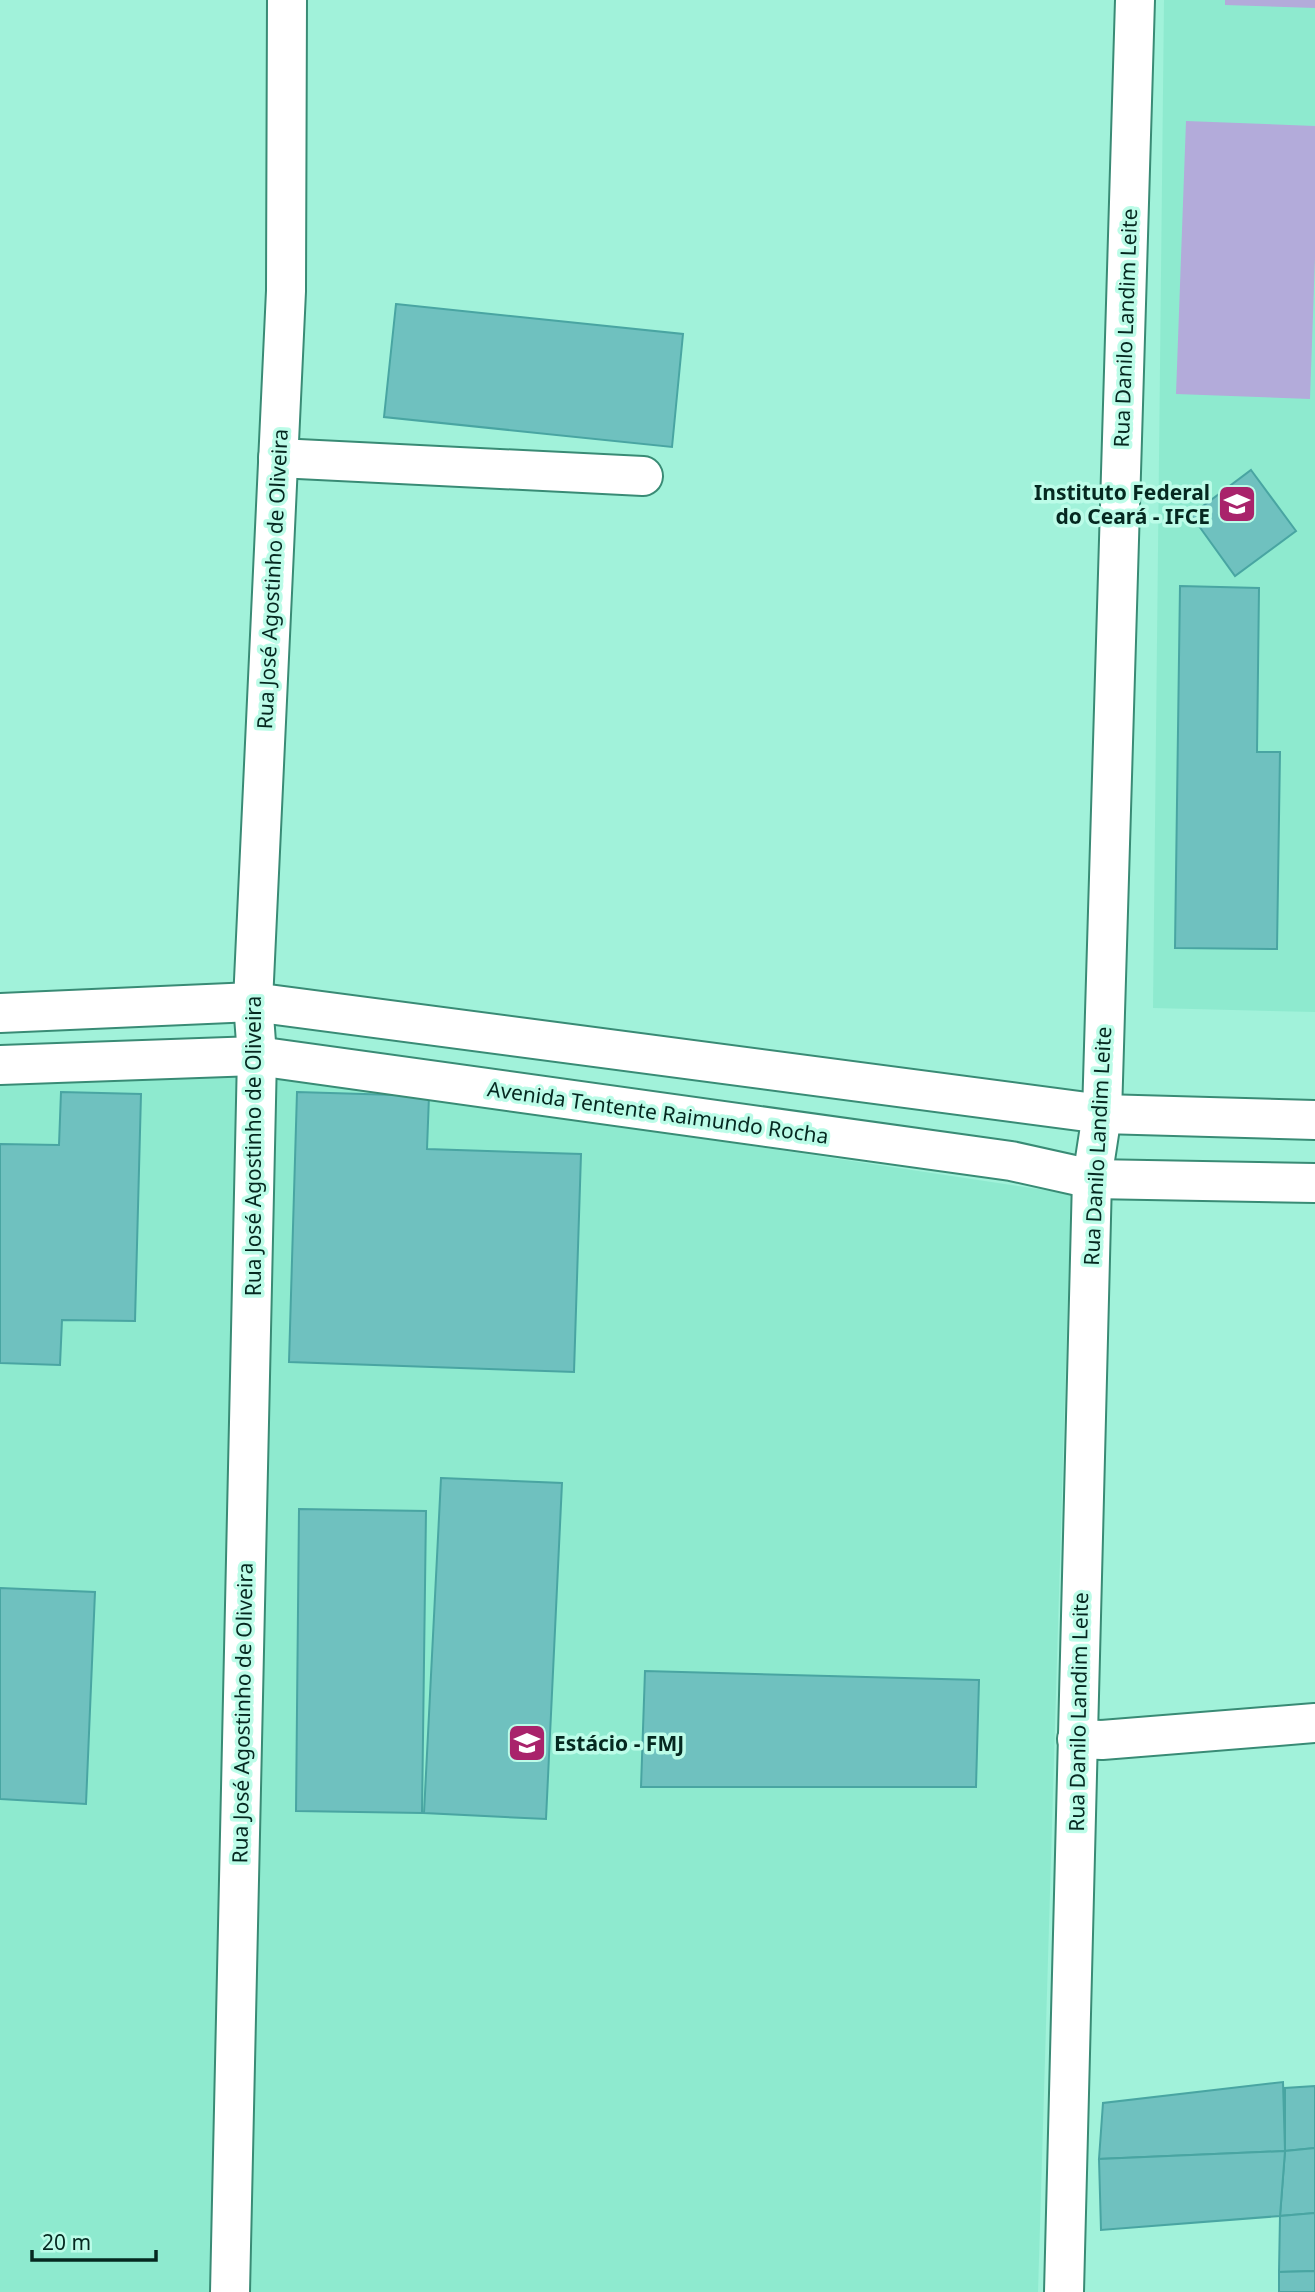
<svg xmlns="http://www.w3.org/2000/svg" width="1315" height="2292" viewBox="0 0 1315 2292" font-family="'Noto Sans',sans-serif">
	<rect width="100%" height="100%" fill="#a1f2da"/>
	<g fill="#8eeacf">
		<path d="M1164 0H1315V1012L1153 1008Z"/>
		<path d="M255 1071 1071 1194 1038 2292H0V1085Z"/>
	</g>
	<g fill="#b3abda">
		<path d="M1225 0H1315V8L1225 5Z"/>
		<path d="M1186 121 1315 126V258L1310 399 1176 394Z"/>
	</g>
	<g fill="#6fc1bf" stroke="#49a5a2" stroke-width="2">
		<path d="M396 304 683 334 672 447 384 417Z"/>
		<path d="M1251 470 1296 531 1235 576 1191 515Z"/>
		<path d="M1180 586 1259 588 1257 752H1280L1277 949 1175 948Z"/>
		<path d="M61 1092 141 1094 135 1321 62 1320 60 1365 0 1363V1144L59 1145Z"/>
		<path d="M297 1092 429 1096 427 1149 581 1154 574 1372 289 1362Z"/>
		<path d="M441 1478 562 1483 546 1819 424 1813Z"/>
		<path d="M299 1509 426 1511 422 1813 296 1811Z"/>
		<path d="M0 1588 95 1592 86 1804 0 1799Z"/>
		<path d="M645 1671 979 1680 976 1787H641Z"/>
		<path d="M1283 2082 1285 2151 1099 2159 1103 2103Z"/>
		<path d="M1315 2086V2148L1285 2151V2088Z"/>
		<path d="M1315 2148V2213L1280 2216 1285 2151Z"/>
		<path d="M1285 2151 1280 2216 1101 2230 1099 2159Z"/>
		<path d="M1315 2213V2271L1279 2272 1280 2216Z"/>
		<path d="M1315 2271V2292H1279V2272Z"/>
	</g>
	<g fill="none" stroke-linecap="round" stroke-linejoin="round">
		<g stroke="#398b75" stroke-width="42">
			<g id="minor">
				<path d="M278 458 643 476"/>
				<path d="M0 1013 253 1002 1102 1114 1315 1120"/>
				<path d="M0 1065 257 1056 1011 1161 1092 1179 1315 1183"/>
				<path d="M1077 1739 1102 1740 1315 1723"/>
				<path d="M230 2292 257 1056 253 1002 286 291 287 0"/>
				<path d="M1064 2292 1092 1179 1102 1114 1135 0"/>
			</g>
		</g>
		<use href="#minor" stroke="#fff" stroke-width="38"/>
	</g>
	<defs>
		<g id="university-square" transform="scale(2.0125)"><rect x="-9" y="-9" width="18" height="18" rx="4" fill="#a9236b" stroke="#bcfce8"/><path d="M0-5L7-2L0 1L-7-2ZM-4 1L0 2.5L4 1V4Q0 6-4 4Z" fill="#fff"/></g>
	</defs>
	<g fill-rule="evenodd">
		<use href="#university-square" x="1237" y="504"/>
		<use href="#university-square" x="527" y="1743"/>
	</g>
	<g text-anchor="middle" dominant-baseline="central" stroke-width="7" stroke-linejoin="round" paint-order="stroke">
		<g font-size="21" fill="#052820" stroke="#bcfce8">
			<text transform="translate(1125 328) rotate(-88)">Rua Danilo Landim Leite</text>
			<text transform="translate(272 579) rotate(-87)">Rua José Agostinho de Oliveira</text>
			<text transform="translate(658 1112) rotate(8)">Avenida Tentente Raimundo Rocha</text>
			<text transform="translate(253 1146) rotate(-90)">Rua José Agostinho de Oliveira</text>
			<text transform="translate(1097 1146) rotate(-87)">Rua Danilo Landim Leite</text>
			<text transform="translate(1078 1712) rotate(-89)">Rua Danilo Landim Leite</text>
			<text transform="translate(242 1713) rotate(-89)">Rua José Agostinho de Oliveira</text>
		</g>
		<g font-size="21" font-weight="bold" fill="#052820" stroke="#bcfce8" text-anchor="end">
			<text x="1210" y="492">Instituto Federal<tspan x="1210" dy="24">do Ceará - IFCE</tspan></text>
			<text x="554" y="1743" text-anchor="start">Estácio - FMJ</text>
		</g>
	</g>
	<path d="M32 2250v10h124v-10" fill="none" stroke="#052820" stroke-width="3.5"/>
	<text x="42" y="2250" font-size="21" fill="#052820" stroke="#bcfce8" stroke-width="5" paint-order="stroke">20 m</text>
</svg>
